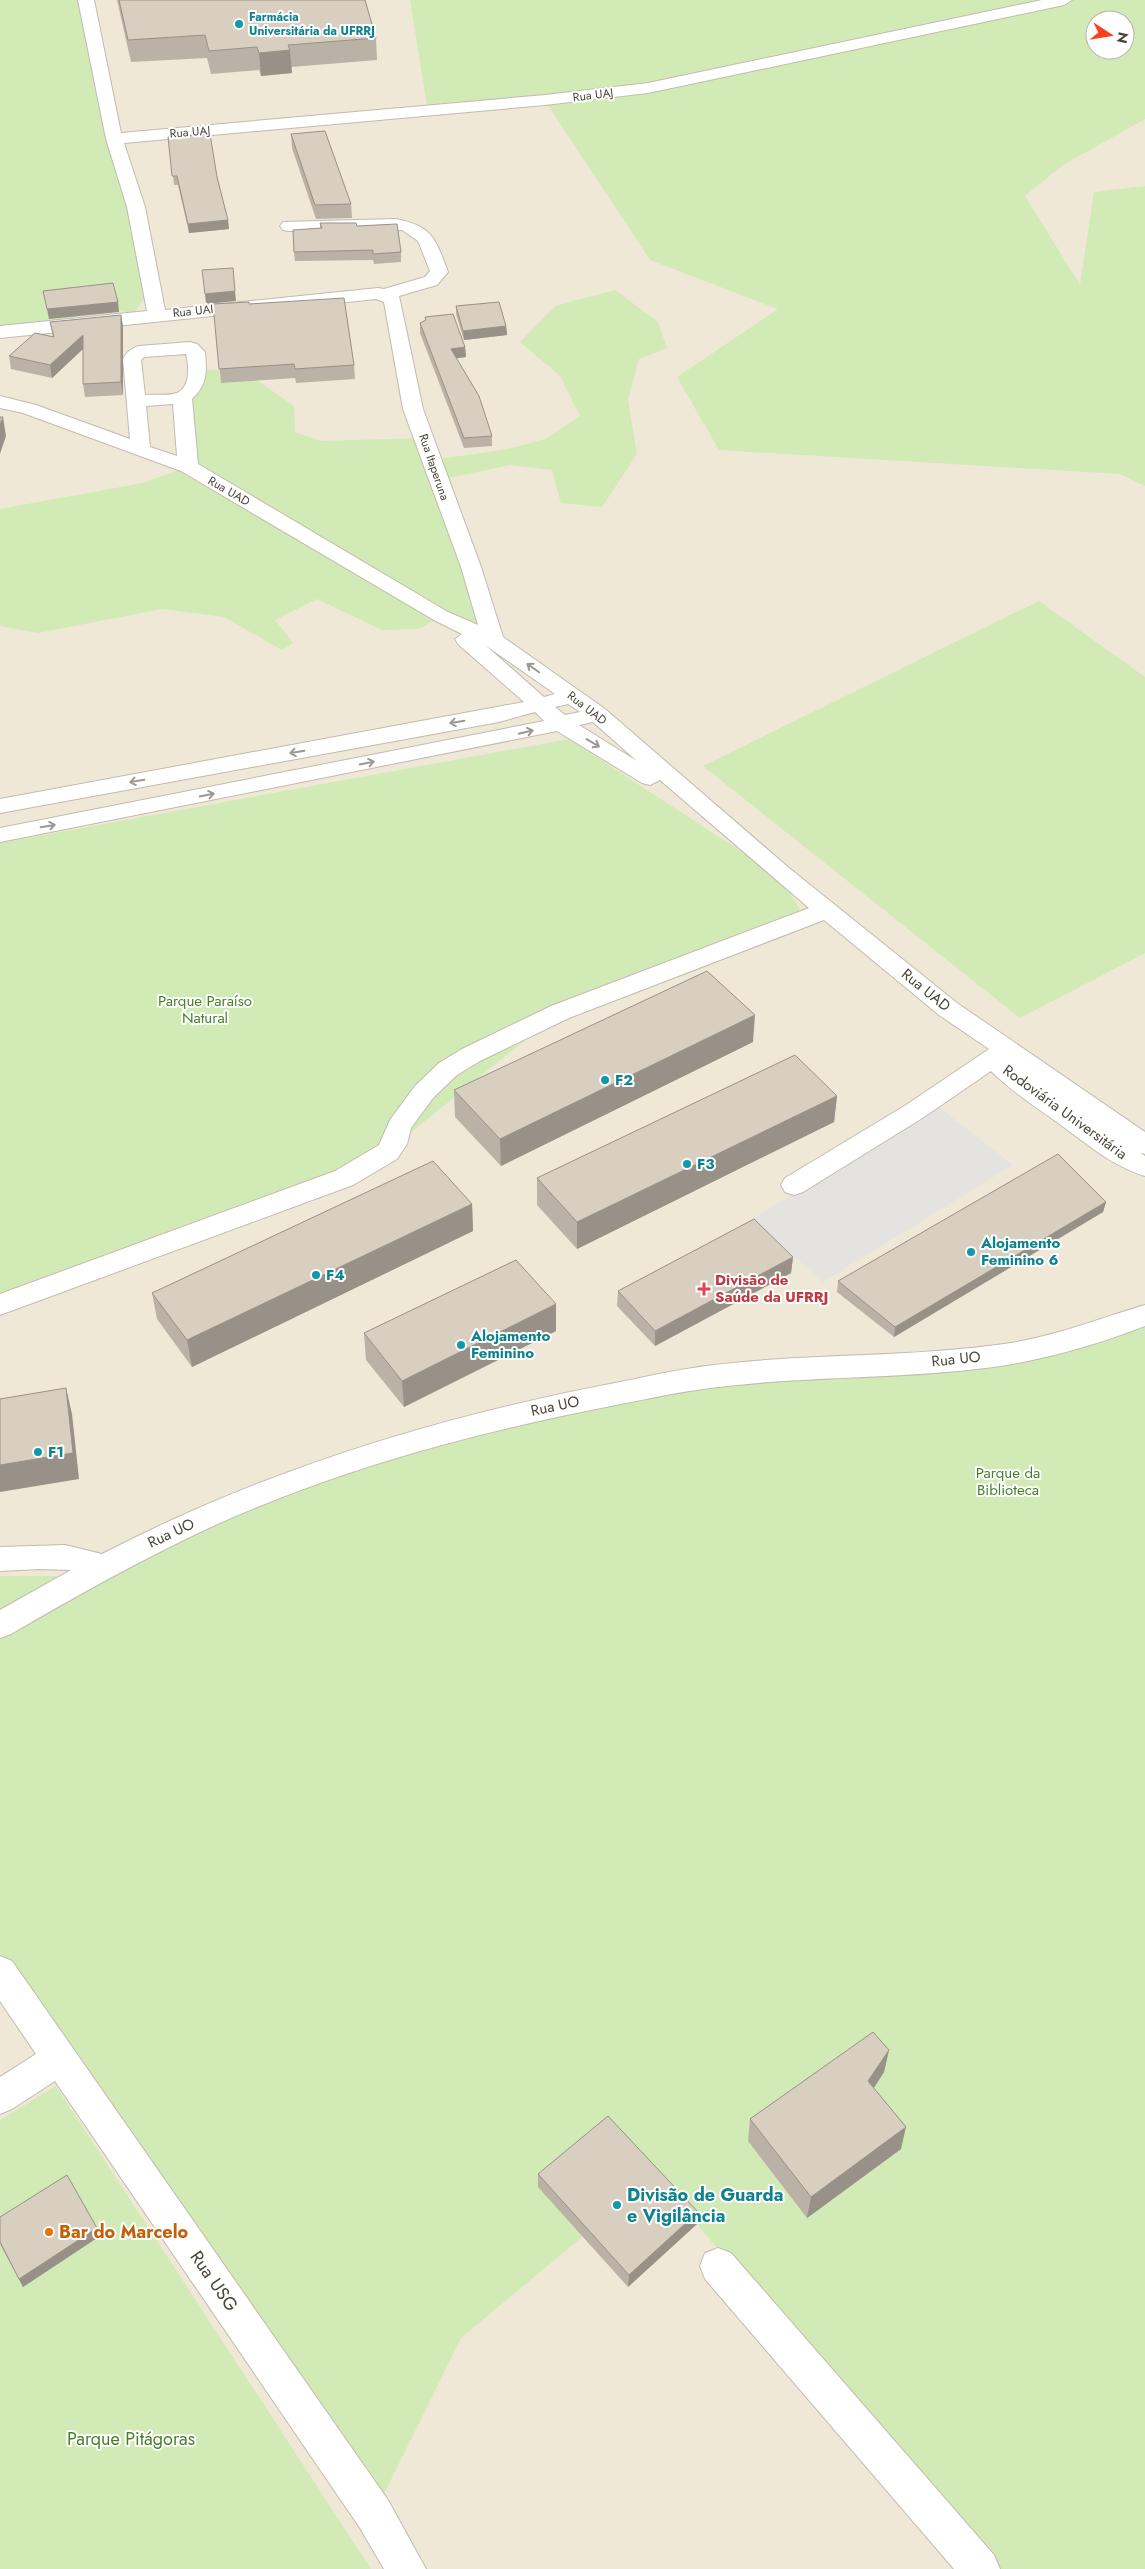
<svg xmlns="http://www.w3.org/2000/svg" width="1145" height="2569" viewBox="0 0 1145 2569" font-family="Jost,sans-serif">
	<rect width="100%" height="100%" fill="#f6f3ec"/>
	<path fill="#efe8d6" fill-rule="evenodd" d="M0 0H1145V2569H0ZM1095 20H1125V50H1095Z"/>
	<g fill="#d2eab5" fill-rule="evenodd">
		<path d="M0 0H86L149 281 144 299 134 313 45 301 48 313H75L77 324 0 332Z"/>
		<path d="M410 0H1145V119L1063 165 1025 196 1080 285 1094 192 1145 186V486L1120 474 719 450 677 377 778 309 650 260 545 101 428 111ZM1095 20H1125V50H1095Z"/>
		<path d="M615 290 658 322 667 348 639 359 628 400 637 454 602 507 561 503 552 470 510 465 439 480 493 640 441 617 418 629 382 630 317 599 275 620 293 643 282 650 224 617 162 609 38 633 0 626V509L143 483 188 467 182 398 197 369 219 370 221 383 258 381 294 406 295 432 321 441 424 438 432 460 508 449 545 439 580 416 560 376 520 342 555 306Z"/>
		<path d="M1039 601 1145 677V953L1020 1018 703 766Z"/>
		<path d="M569 739 780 877 805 918 560 1012 373 1163 0 1295V843Z"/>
		<path d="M1145 1313V2569H986L697 2224 653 2178 461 2338 374 2514 0 1959V1625L361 1457 722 1375 1090 1335Z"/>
		<path d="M0 1576H65L0 1611Z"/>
		<path d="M56 2086 371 2569H0V2120Z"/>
	</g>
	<path fill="#e5e3e0" d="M939 1107 1013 1165 823 1282 752 1219Z"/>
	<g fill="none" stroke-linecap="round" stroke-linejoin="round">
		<g stroke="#c2bbae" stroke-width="2">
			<g id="minor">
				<path d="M78 0H94L121 133 545 95 648 83 1042 0H1072L1064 5 648 93 545 105 124 143 145 207 165 310 378 288 384 289 425 277 430 271 418 241 402 230 289 231 283 230 280 226 283 222 396 219C433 226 436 240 448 272L437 285 399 296 423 409 481 567 503 637 605 709 789 868 957 1003 1145 1132V1154L1140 1153 1145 1156V1176C1111 1166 1082 1140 1054 1120 1033 1105 1010 1090 991 1071L924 1117 803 1192 794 1195 785 1192 781 1185 785 1178 906 1105 989 1049 939 1015 824 920 569 1018 480 1061 457 1075 433 1098 411 1128 407 1144 397 1159 353 1185 0 1315V1294L335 1171 379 1145 390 1120 415 1086 439 1063 462 1049 551 1006 809 908 660 780 650 785 642 783 557 731 0 842V828L544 721 535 712 499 722 0 813V799L524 702 458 644 455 639 462 634 434 620 181 471 23 413 0 408V396L36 405 130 439 123 359C127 352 131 348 139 346L190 342 197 344 205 352C207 372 207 385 192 399L198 464 448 612 478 625 461 567 403 409 384 302 376 299 0 338V326L147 311 127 207 106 139ZM186 354C189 365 191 387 177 393 168 396 154 394 145 395L141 360 144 357ZM173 404 177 456 150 447 146 406ZM484 644 485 645 555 694 544 697ZM568 704 580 712 565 715 555 707ZM593 722 637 761 579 725Z"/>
				<path d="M1145 1305V1326C1101 1343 1054 1357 1007 1365 909 1380 808 1375 710 1388 678 1392 647 1399 616 1405 477 1432 340 1468 211 1527 142 1559 76 1596 11 1634L0 1638V1610L71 1570 39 1569 0 1571V1547L65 1545 102 1554C264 1470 436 1417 615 1383 645 1377 675 1370 706 1366 805 1353 905 1358 1004 1344 1053 1337 1098 1319 1145 1305Z"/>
				<path d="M0 1956 12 1961 388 2500 426 2569H384L360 2528 55 2081 12 2109 0 2114V2077L36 2054 0 2001Z"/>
				<path d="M718 2248 731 2253 994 2555 1000 2569H954L705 2279 700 2266 705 2253Z"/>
			</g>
		</g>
		<use href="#minor" fill="#fff" fill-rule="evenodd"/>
	</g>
	<g fill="#bab2a6">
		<path d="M117 0H365L376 38 377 60 291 67 292 73 261 76 259 70 211 74 207 58 131 62Z"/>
		<path d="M291 134 351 204 352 218 316 219 292 148Z"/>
		<path d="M168 137 217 177 229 229 189 233 178 185H174Z"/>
		<path d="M320 223 357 226 401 252V262L374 264 373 260 295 261 294 252 320 228Z"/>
		<path d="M213 304H249L354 365 355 379 296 383 295 378 221 383Z"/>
		<path d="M456 306 506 326 507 335 464 340 456 314Z"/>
		<path d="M121 315 123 327V395L85 397 83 384V349L52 378 11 369 9 356 53 337 50 322Z"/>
		<path d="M425 317 465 347 466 357 456 358 492 436V446L464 448 420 333V323L425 321Z"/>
		<path d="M753 1042 501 1166 455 1117 454 1090Z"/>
		<path d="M837 1096 834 1122 577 1249 537 1205V1178Z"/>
		<path d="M1106 1202 1103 1212 894 1337 837 1292 838 1281Z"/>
		<path d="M472 1204 473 1231 192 1367 157 1319 152 1293Z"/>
		<path d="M793 1257 791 1273 655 1346 617 1306 618 1291Z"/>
		<path d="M556 1331 404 1407 366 1360 364 1333Z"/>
		<path d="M889 2050 884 2072 874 2088 901 2149 807 2218 748 2141 750 2119Z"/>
		<path d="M538 2174 697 2224 628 2287 538 2187Z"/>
		<path d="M0 2217 97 2228 100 2236 23 2287 0 2244Z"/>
	</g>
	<g fill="#979187">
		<path d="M290 50 292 73 261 76 259 53Z"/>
		<path d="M228 220 229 229 189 233 188 224Z"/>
		<path d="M235 291 236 301 206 304 205 294Z"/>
		<path d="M118 302 119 312 49 319 47 309Z"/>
		<path d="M121 315 123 327V395L121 382Z"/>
		<path d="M506 326 507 335 464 340 463 331Z"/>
		<path d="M83 335 85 347 52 378 50 365Z"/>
		<path d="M465 347 466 357 451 359V349Z"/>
		<path d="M3 417 6 436 0 454V426Z"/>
		<path d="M755 1015 753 1042 501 1166 500 1139Z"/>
		<path d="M837 1096 834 1122 577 1249V1222Z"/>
		<path d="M1106 1202 1103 1212 894 1337 895 1327Z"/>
		<path d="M472 1204 473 1231 192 1367 187 1340Z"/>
		<path d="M793 1257 791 1273 655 1346V1331Z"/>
		<path d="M556 1304V1331L404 1407 402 1381Z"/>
		<path d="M66 1388 72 1414 79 1479 0 1492V1465Z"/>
		<path d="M889 2050 884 2072 864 2103 868 2081Z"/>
		<path d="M906 2127 901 2149 807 2218 811 2197Z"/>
		<path d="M698 2212 697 2224 628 2287 629 2275Z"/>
		<path d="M97 2228 100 2236 23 2287 19 2279Z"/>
	</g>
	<g fill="#d8cfc1" stroke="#979187">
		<path d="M119 0H365L376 38 288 45 290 50 259 53 257 47 209 51 205 35 128 40Z"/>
		<path d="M325 131 351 204 315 205 291 134Z"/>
		<path d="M210 134 217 177 228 220 188 224 177 176H172L168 137Z"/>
		<path d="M320 223H356L357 226 397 224 401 252 373 254V250L294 252 293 230 322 228Z"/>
		<path d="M233 268 235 291 205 294 202 270Z"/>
		<path d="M113 283 118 302 47 309 43 291Z"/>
		<path d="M344 298 354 365 295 369 294 364 219 369 213 304 249 302V304Z"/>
		<path d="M499 302 506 326 463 331 456 306Z"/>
		<path d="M453 314 465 347 451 349 479 396 492 436 464 438 420 323 426 320 425 317Z"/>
		<path d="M121 315V382L83 384V335L50 365 9 356 35 333 54 337 50 322Z"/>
		<path d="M0 417H3L0 426Z"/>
		<path d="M707 971 755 1015 500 1139 454 1090Z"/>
		<path d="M795 1055 837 1096 577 1222 537 1178Z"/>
		<path d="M1058 1154 1106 1202 895 1327 838 1281Z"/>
		<path d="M433 1161 472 1204 187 1340 152 1293Z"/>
		<path d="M754 1219 793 1257 655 1331 618 1291Z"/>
		<path d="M516 1260 556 1304 402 1381 364 1333Z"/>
		<path d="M66 1388 73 1453 0 1465V1399Z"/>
		<path d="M873 2032 889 2050 868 2081 906 2127 811 2197 750 2119Z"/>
		<path d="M608 2116 698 2212 629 2275 538 2174Z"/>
		<path d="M67 2175 97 2228 19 2279 0 2242V2217Z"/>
	</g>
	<defs><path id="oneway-shaft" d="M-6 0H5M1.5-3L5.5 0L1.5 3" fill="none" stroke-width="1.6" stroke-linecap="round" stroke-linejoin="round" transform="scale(1.25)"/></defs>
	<g stroke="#9c9892">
		<use href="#oneway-shaft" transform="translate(533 668) rotate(-145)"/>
		<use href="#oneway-shaft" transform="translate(457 722) rotate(170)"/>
		<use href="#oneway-shaft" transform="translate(526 732) rotate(-13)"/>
		<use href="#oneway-shaft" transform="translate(593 743) rotate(31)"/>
		<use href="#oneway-shaft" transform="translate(297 752) rotate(170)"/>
		<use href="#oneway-shaft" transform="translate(367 763) rotate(-11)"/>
		<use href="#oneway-shaft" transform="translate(137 781) rotate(170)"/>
		<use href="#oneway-shaft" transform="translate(207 795) rotate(-11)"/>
		<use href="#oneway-shaft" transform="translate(48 826) rotate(-10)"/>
	</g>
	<g fill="#0f9aa8" stroke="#fff" stroke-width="2">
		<circle cx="239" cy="24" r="5"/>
		<circle cx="605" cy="1080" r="5"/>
		<circle cx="687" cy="1164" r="5"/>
		<circle cx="971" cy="1252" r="5"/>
		<circle cx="316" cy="1275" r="5"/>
		<circle cx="461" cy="1345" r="5"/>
		<circle cx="38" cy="1452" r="5"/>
		<circle cx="617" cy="2205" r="5"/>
	</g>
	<path fill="#e0444e" stroke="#fff" stroke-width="2" d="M701.5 1281.5h5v5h5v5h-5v5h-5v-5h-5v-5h5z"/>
	<circle fill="#e8710a" stroke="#fff" stroke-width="2" cx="49" cy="2232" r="5"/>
	<g text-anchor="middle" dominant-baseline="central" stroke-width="4" stroke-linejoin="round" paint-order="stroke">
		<g font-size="12" font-weight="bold" fill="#0d838f" stroke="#fff" text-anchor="start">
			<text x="249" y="17">Farmácia<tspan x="249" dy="14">Universitária da UFRRJ</tspan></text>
		</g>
		<g font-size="12" fill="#4b4439" stroke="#fff">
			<text transform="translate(593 95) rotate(-7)">Rua UAJ</text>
			<text transform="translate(190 132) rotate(-5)">Rua UAJ</text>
			<text transform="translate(193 311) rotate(-6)">Rua UAI</text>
			<text transform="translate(434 467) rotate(71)">Rua Itaperuna</text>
			<text transform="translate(229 491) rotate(30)">Rua UAD</text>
			<text transform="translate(587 708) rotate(38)">Rua UAD</text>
		</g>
		<g font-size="15" fill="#4b4439" stroke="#fff">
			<text transform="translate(926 990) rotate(39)">Rua UAD</text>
			<text transform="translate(1065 1112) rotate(36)">Rodoviária Universitária</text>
			<text transform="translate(956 1359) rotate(-6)">Rua UO</text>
			<text transform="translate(555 1406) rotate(-12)">Rua UO</text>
			<text transform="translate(171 1533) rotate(-25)">Rua UO</text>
		</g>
		<g font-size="15" fill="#4a7f2a" stroke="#fff">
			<text x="205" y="1001">Parque Paraíso<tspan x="205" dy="17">Natural</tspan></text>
			<text x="1008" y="1473">Parque da<tspan x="1008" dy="17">Biblioteca</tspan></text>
		</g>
		<g font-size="15" font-weight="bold" fill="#0d838f" stroke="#fff" text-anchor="start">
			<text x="615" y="1080">F2</text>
			<text x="697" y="1164">F3</text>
			<text x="981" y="1243">Alojamento<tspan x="981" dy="17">Feminino 6</tspan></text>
			<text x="326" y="1275">F4</text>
			<text x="471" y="1336">Alojamento<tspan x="471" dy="17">Feminino</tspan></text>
			<text x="48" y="1452">F1</text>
		</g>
		<g font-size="15" font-weight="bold" fill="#be3a42" stroke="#fff" text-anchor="start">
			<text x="715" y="1280">Divisão de<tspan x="715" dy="17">Saúde da UFRRJ</tspan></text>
		</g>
		<g font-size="18" font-weight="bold" fill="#0d838f" stroke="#fff" text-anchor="start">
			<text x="627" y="2195">Divisão de Guarda<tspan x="627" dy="21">e Vigilância</tspan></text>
		</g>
		<g font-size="18" font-weight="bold" fill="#c56008" stroke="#fff" text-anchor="start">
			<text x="59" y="2232">Bar do Marcelo</text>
		</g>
		<g font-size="18" fill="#4b4439" stroke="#fff">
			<text transform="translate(214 2281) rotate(55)">Rua USG</text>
		</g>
		<g font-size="18" fill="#4a7f2a" stroke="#fff">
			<text x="131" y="2439">Parque Pitágoras</text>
		</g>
	</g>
	<g transform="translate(1110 35) rotate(102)"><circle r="24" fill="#ffffff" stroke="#b7b4b0"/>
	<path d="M0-4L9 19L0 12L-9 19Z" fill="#fc3f1d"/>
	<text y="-8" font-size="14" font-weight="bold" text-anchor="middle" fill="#4b4439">N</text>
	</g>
</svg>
